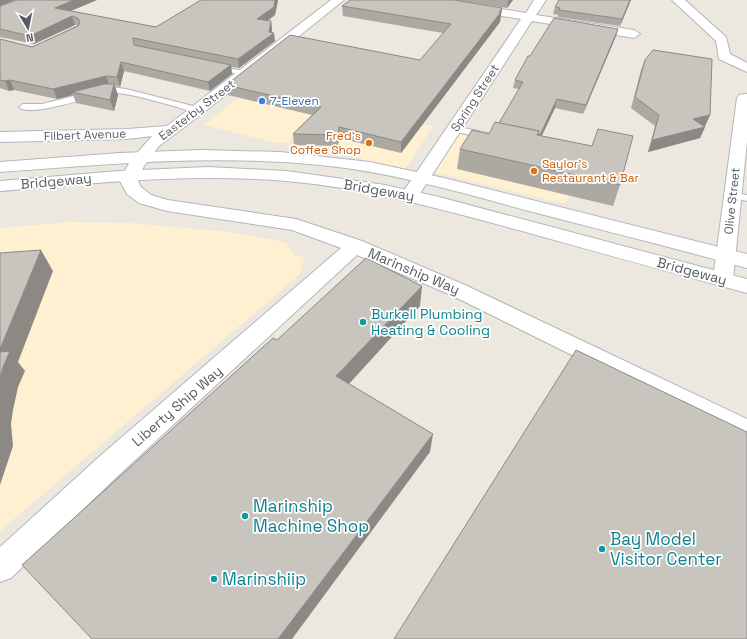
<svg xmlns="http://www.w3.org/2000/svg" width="747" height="639" viewBox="0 0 747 639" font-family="'Space Grotesk',sans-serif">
	<rect width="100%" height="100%" fill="#ece8df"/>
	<g fill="#fef0d1">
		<path d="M260 81 344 107 433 126 403 173 384 170 351 154 293 138 288 143H276L204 125Z"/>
		<path d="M455 129 584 158 565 204 426 170Z"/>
		<path d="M68 222 130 223 230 232 285 242 294 255 305 257 299 275 0 531V228Z"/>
	</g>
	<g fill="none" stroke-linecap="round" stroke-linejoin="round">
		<g stroke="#b2b6ba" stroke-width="2">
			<g id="service">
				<path d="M212 65 244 71 248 73 244 75 215 69 211 67Z"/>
				<path d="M110 87 126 89 201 108 202 110 198 113C179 108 124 90 108 93 92 96 29 118 19 107L23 104H42Z"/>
				<path d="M455 126 491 134 493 136 488 139 452 131V127Z"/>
				<path d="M733 192 747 195V201L729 197 728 195 729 193Z"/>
			</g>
		</g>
		<g stroke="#b2b6ba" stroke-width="2">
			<g id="minor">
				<path d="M331 0H344L203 113 159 146 144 166 138 181 141 187 151 195 168 200 296 219 362 241 465 285 747 419V442L451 295 357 255 120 474 11 578 0 582V547L100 456 341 248 292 230 167 211 139 203 127 194 120 181 130 161 152 136 127 139 0 142V132L127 129 167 126Z"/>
				<path d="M418 0H445L526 13 534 0H546L536 15 634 30 640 34 634 38 532 21 419 195 416 199 410 200 404 199 401 195 521 19 424 3Z"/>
				<path d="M672 0H685L726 37 730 54 747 63V72L719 59 716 41Z"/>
				<path d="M744 94H747V141L733 279 730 284 723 286 716 284 713 279 737 98 739 95Z"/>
			</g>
		</g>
		<g stroke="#b3b7bd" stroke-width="2">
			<g id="secondary">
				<path d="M200 150 280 152 370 162 444 178 747 254V268C674 248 602 230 529 211 460 192 391 172 320 165 214 154 106 164 0 172V162L120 153Z"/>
				<path d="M208 167 287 171 385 185 439 197 747 279V293C672 273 597 252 522 231 444 210 367 188 286 181 191 173 95 183 0 191V181L119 171Z"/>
			</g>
		</g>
		<use href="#service" fill="#fff" fill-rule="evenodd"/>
		<use href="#minor" fill="#fff" fill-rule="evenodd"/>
		<use href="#secondary" fill="#fff" fill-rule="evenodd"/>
	</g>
	<g fill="#aca9a3">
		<path d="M0 0 3 5 17 0H97L71 11 156 27 201 0H278L275 15 268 21H271L272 30V32L275 41 239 68 231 67 232 74 210 91 124 71 120 87 115 86 118 95 114 111 76 103 73 95 57 99 14 90 9 91 0 88V39L32 47 78 25H75L34 44 0 37Z"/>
		<path d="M454 0H513L507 8Z"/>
		<path d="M631 0 620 26 558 17V15L553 14 555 7Z"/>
		<path d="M342 6 502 8 500 22 401 153 339 138 338 146 294 145 293 134 312 115 228 95 226 85 420 60 443 33 343 16Z"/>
		<path d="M618 29 616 36 583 114 555 108 542 136 620 185 613 206 457 169 460 149 489 134 499 123 519 89 513 88 515 80 530 56Z"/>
		<path d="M645 60 710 115 705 126H704L705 127 700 138 648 152 655 126 631 108 641 70Z"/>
	</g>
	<g fill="#8c8985">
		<path d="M0 0H15L0 6Z"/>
		<path d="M74 0H97L58 16 55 8Z"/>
		<path d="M275 0H278L275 15 258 27 257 19Z"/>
		<path d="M508 0H513L507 8Z"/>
		<path d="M630 0H631L620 26 622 19Z"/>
		<path d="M502 8 500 22 401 153V142Z"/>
		<path d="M72 16 75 25 34 44 30 36Z"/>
		<path d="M271 21 272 30 271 34 274 33 275 41 239 68 238 59 269 32Z"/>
		<path d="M618 29 616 36 583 114 586 105Z"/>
		<path d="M121 62 124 71 120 87 117 77Z"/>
		<path d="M231 65 232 74 210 91 208 82Z"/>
		<path d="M106 76 110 86 72 92 73 95 57 99 53 89Z"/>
		<path d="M10 80 14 90 9 91 5 81Z"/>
		<path d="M114 84 118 95 114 111 110 100Z"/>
		<path d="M557 99 555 108 538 143 540 135Z"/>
		<path d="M710 115 705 126 688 130 693 119Z"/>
		<path d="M339 127V138L338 146V135Z"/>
		<path d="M705 127 700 138 648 152 652 140Z"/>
		<path d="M41 250 53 271 18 362 25 371 18 387 13 410 11 424 13 446 0 485V378L3 367 0 353V349Z"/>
		<path d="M422 286 420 306 338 396 336 376Z"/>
		<path d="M433 434 430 452 292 639H278Z"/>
	</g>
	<g fill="#c8c4be" stroke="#8c8985">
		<path d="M17 0H74L55 8 156 27 201 0H275L274 7 257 19 271 21 269 32 274 33 238 59 133 38 134 45 231 65 208 82 121 62 117 77 106 76 53 89 10 80 5 81 0 80V39L32 47 78 26 80 22 78 18 72 16 30 36 0 29V6Z"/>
		<path d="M350 0H454L502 8 499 12H501L401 142 339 127 338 135 293 134 321 107 226 85 290 35 420 60 451 24 342 6Z"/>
		<path d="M559 0H630L622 19 559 10 560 8 555 7Z"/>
		<path d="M554 18 618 29 586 105 557 99 540 135 538 134 539 131 499 123 523 82 515 80 528 56H530Z"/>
		<path d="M653 50 712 59 710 115 693 119 705 127 652 140 659 115 635 97 645 60Z"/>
		<path d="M104 84H114L110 100 72 92Z"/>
		<path d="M495 122 539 131 537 135 592 146 598 129 633 136 620 185 460 149 472 130 489 134Z"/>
		<path d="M41 250 0 349V253Z"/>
		<path d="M366 258 422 286 336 376 433 434 278 639H92L22 565 273 338 277 340Z"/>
		<path d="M576 350 747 432V639H394Z"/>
		<path d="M10 351 3 367 0 378V352Z"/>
	</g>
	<circle fill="#3f7fe0" stroke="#fff" stroke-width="1.5" cx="262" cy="101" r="4"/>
	<g fill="#e8710a" stroke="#fff" stroke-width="1.5">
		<circle cx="369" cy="143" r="4"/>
		<circle cx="534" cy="171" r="4"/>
	</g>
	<g fill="#0f9aa8" stroke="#fff" stroke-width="1.5">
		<circle cx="363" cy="322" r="4"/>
		<circle cx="245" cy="516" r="4"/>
		<circle cx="602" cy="549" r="4"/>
		<circle cx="214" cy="579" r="4"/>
	</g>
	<g text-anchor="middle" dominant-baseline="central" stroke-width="3.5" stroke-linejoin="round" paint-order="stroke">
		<g font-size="12" fill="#585c60" stroke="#fff">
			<text transform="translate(475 98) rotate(-57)">Spring Street</text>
			<text transform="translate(197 110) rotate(-37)">Easterby Street</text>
			<text transform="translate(85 135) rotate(-2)">Filbert Avenue</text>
			<text transform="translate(732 201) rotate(-84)">Olive Street</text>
		</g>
		<g font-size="12" fill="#366cbe" stroke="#fff" text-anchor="start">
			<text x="270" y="101">7-Eleven</text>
		</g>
		<g font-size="12" fill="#c56008" stroke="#fff" text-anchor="end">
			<text x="361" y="136">Fred's<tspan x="361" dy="14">Coffee Shop</tspan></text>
			<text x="542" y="164" text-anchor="start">Saylor's<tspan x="542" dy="14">Restaurant &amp; Bar</tspan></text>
		</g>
		<g font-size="14" fill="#585c60" stroke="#fff">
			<text transform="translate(56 181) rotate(-5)">Bridgeway</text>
			<text transform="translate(379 190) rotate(10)">Bridgeway</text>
			<text transform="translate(414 271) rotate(23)">Marinship Way</text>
			<text transform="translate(692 271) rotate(15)">Bridgeway</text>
			<text transform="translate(177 406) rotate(-41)">Liberty Ship Way</text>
		</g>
		<g font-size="14" fill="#0d838f" stroke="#fff" text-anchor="start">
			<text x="371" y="314">Burkell Plumbing<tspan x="371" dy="16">Heating &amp; Cooling</tspan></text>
		</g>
		<g font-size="17" fill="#0d838f" stroke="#fff" text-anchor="start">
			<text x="253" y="506">Marinship<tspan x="253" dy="20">Machine Shop</tspan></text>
			<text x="610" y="539">Bay Model<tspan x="610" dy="20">Visitor Center</tspan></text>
			<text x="222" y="579">Marinshiip</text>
		</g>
	</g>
	<g transform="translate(28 28) rotate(170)" stroke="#ffffff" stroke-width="3" paint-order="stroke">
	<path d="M0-3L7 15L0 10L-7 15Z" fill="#585c60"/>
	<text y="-6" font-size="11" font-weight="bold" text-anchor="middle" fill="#585c60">N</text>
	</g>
</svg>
